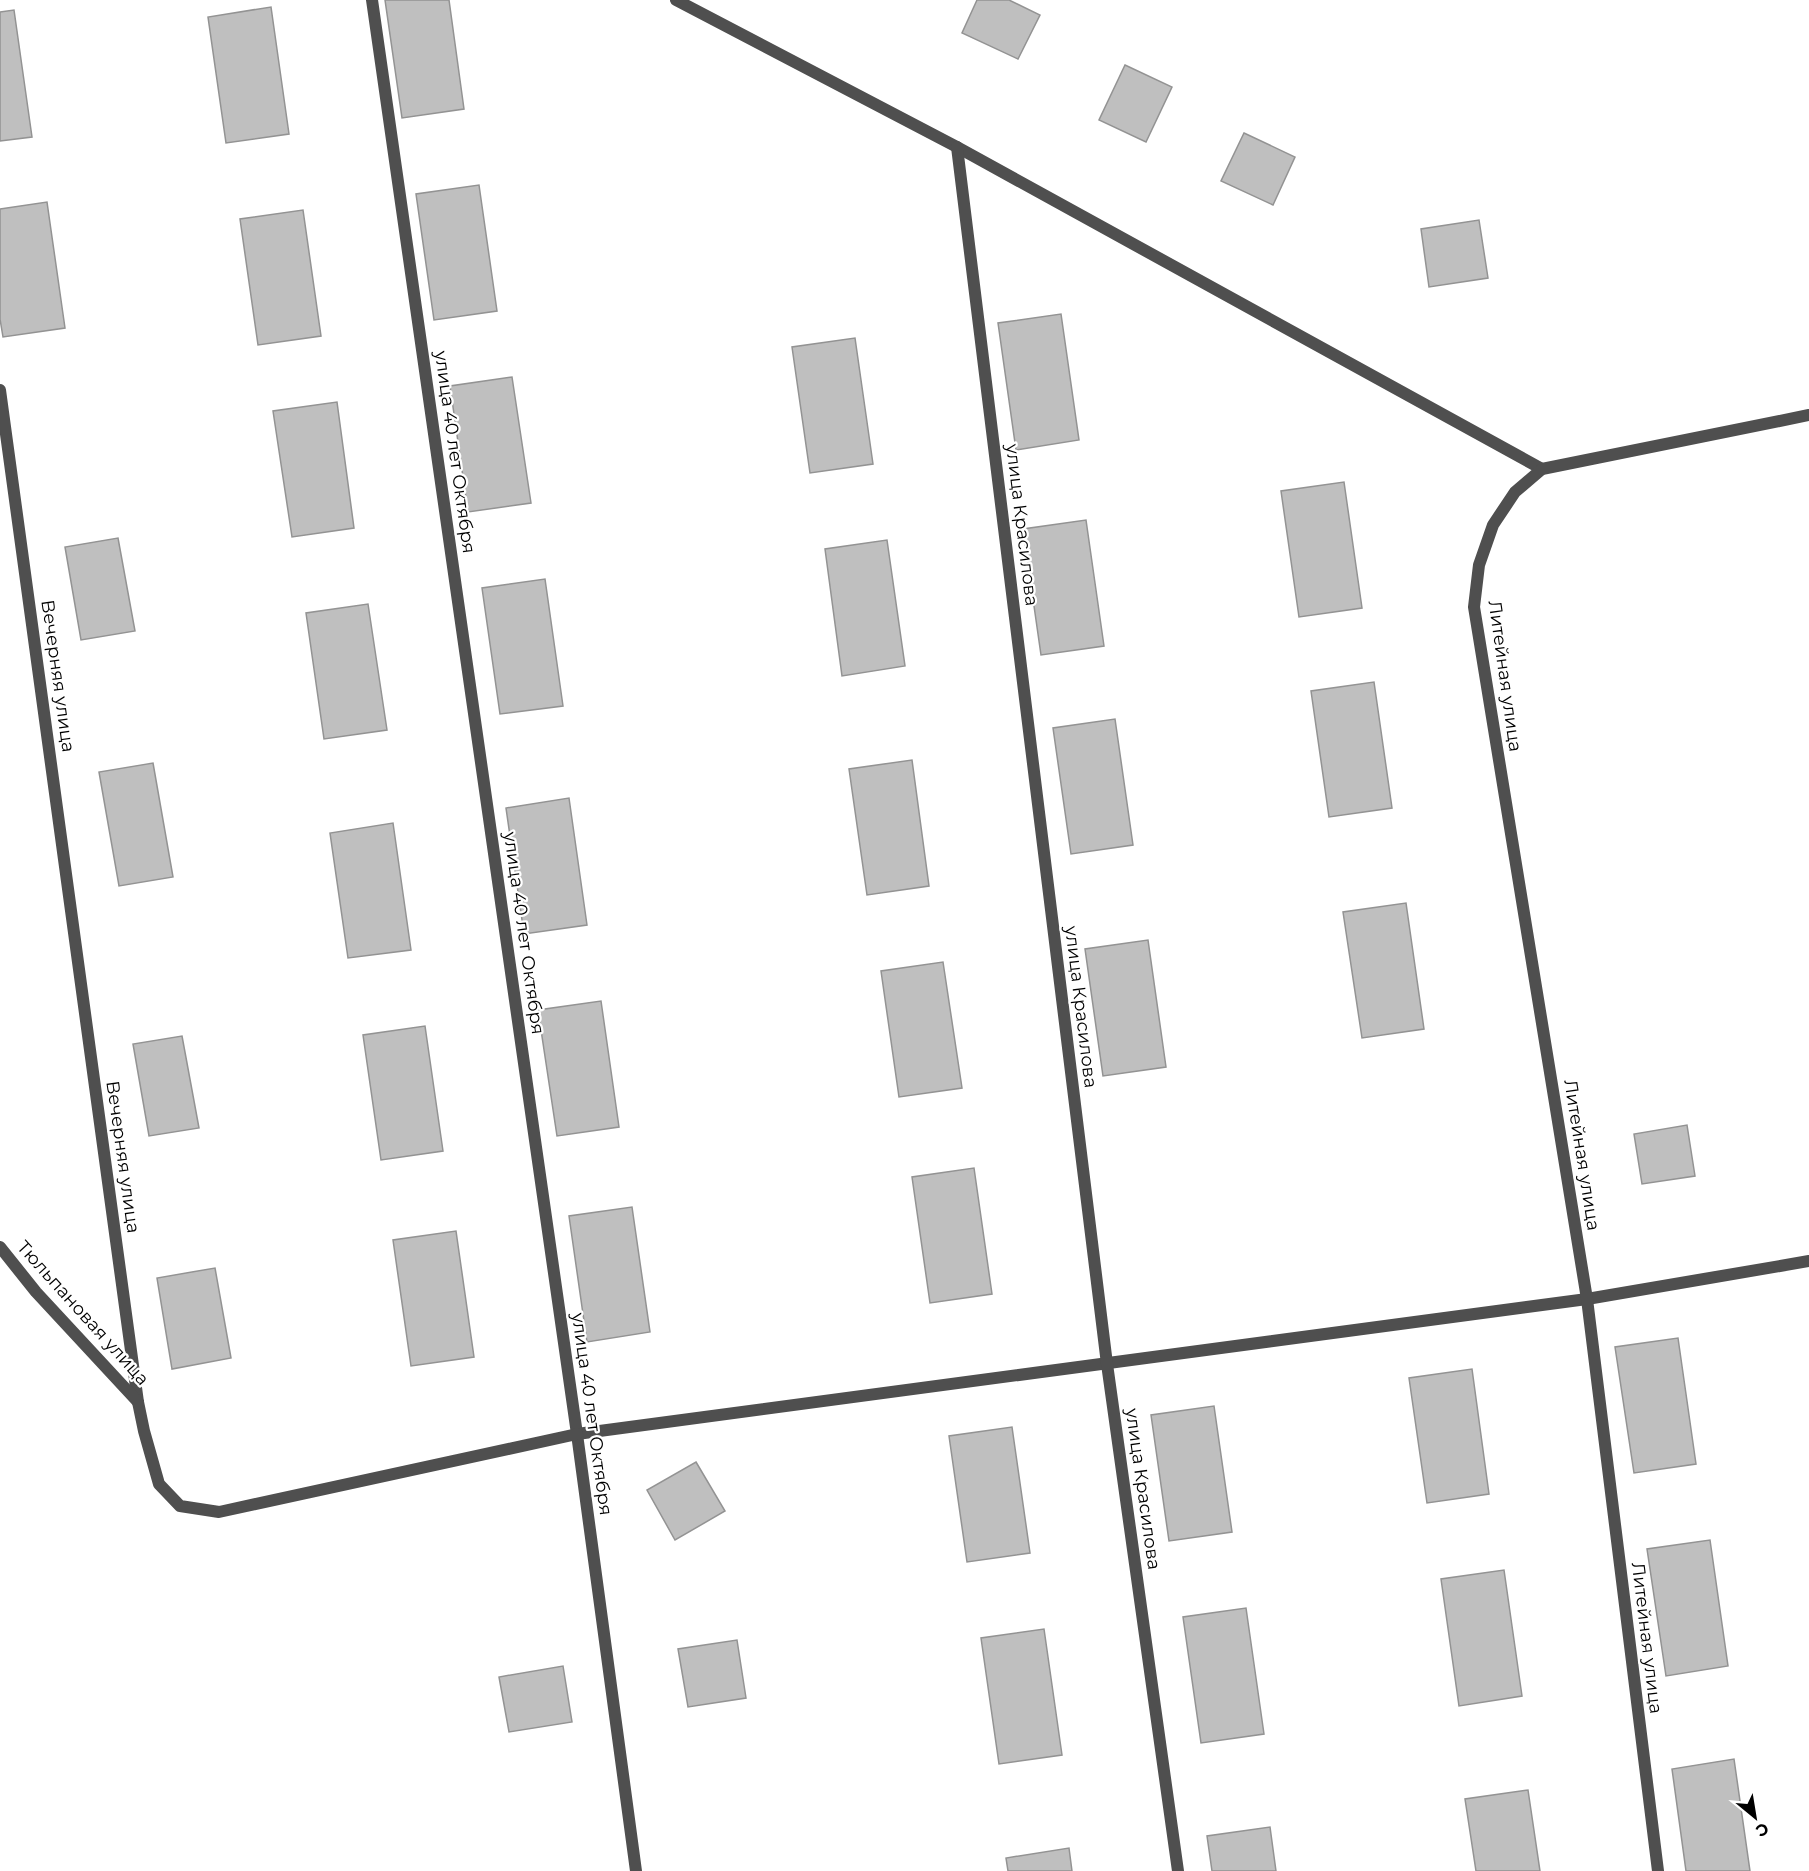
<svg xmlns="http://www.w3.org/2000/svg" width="1809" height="1871" viewBox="0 0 1809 1871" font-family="Montserrat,sans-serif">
	<rect width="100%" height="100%" fill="#fff"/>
	<g fill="#bfbfbf" stroke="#939393" stroke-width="1.5">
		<path d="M385 0H449L464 109 402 118Z"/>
		<path d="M977 0H1009L1040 15 1018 59 962 33Z"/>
		<path d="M271 7 289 134 226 143 208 17Z"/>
		<path d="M14 10 32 137 0 141V12Z"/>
		<path d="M1125 65 1172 87 1146 142 1099 120Z"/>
		<path d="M1244 133 1295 157 1273 205 1221 181Z"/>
		<path d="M479 185 497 311 434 320 416 194Z"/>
		<path d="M47 202 65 328 3 337 0 319V209Z"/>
		<path d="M303 210 321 336 258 345 240 219Z"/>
		<path d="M1479 220 1488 278 1429 287 1421 229Z"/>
		<path d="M1061 314 1079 440 1016 450 998 323Z"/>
		<path d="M855 338 873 464 810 473 792 347Z"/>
		<path d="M512 377 531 503 468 512 450 386Z"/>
		<path d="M337 402 354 528 292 537 273 411Z"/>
		<path d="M1344 482 1362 608 1299 617 1281 491Z"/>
		<path d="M1086 520 1104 646 1041 655 1023 529Z"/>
		<path d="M118 538 135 631 81 640 65 547Z"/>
		<path d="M887 540 905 666 842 676 825 549Z"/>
		<path d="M545 579 563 706 500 714 482 588Z"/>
		<path d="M368 604 387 730 324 739 306 613Z"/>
		<path d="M1374 682 1392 808 1329 817 1311 691Z"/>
		<path d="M1115 719 1133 845 1071 854 1053 728Z"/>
		<path d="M912 760 929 886 867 895 849 769Z"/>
		<path d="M153 763 173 877 119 886 99 772Z"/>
		<path d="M569 798 587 925 524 934 506 808Z"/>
		<path d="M393 823 411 950 348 958 330 833Z"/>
		<path d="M1406 903 1424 1029 1362 1038 1343 912Z"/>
		<path d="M1148 940 1166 1067 1103 1076 1085 949Z"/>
		<path d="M943 962 962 1088 899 1097 881 971Z"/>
		<path d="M601 1001 619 1127 557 1136 538 1010Z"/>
		<path d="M425 1026 443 1151 381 1160 363 1035Z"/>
		<path d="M182 1036 199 1128 149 1136 133 1044Z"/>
		<path d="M1687 1125 1695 1176 1642 1184 1634 1134Z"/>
		<path d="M974 1168 992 1294 930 1303 912 1177Z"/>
		<path d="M632 1207 650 1332 587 1342 569 1216Z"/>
		<path d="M456 1231 474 1357 411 1366 393 1240Z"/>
		<path d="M215 1268 231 1358 172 1369 157 1278Z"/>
		<path d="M1678 1338 1696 1464 1634 1473 1615 1347Z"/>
		<path d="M1472 1369 1489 1494 1427 1503 1409 1378Z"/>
		<path d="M1214 1406 1232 1532 1169 1541 1151 1415Z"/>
		<path d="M1012 1427 1030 1553 967 1562 949 1436Z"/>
		<path d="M696 1462 725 1511 675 1540 647 1490Z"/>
		<path d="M1710 1540 1728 1666 1666 1676 1647 1549Z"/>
		<path d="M1504 1570 1522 1696 1459 1706 1441 1579Z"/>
		<path d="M1246 1608 1264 1734 1201 1743 1183 1617Z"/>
		<path d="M1044 1629 1062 1755 999 1764 981 1638Z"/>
		<path d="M737 1640 746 1698 688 1707 678 1649Z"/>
		<path d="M563 1666 572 1722 509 1732 499 1677Z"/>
		<path d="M1734 1759 1750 1871H1686L1672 1769Z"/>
		<path d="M1528 1790 1540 1871H1476L1465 1799Z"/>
		<path d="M1270 1827 1276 1871H1212L1207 1836Z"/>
		<path d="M1069 1848 1072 1871H1008L1006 1858Z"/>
	</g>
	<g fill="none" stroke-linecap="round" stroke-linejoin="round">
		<g stroke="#4f4f4f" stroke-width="12">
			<path d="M676 0 957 147 1542 469"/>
			<path d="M577 1434 1587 1299 1809 1261"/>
		</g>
		<g stroke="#4f4f4f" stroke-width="12">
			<path d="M372 0 577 1434 636 1871"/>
			<path d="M957 147 1107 1364 1178 1871"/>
			<path d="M0 390 138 1402 144 1431 159 1484 180 1506 219 1512 577 1434"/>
			<path d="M0 1247 36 1292 138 1402"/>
			<path d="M1658 1871 1587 1299 1474 607 1479 565 1493 525 1515 492 1542 469 1809 415"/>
		</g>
	</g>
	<g text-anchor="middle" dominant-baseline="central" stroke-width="4.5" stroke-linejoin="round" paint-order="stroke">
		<g font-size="18" fill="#000" stroke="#fff">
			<text transform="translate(455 452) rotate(82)">улица 40 лет Октября</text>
			<text transform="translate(1022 525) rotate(83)">улица Красилова</text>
			<text transform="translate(58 676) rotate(82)">Вечерняя улица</text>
			<text transform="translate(1505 676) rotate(82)">Литейная улица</text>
			<text transform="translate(524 933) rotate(82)">улица 40 лет Октября</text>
			<text transform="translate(1081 1007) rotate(83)">улица Красилова</text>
			<text transform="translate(1582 1155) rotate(81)">Литейная улица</text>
			<text transform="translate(123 1157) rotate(82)">Вечерняя улица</text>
			<text transform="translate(83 1313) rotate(48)">Тюльпановая улица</text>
			<text transform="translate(592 1414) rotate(82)">улица 40 лет Октября</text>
			<text transform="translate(1143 1489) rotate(82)">улица Красилова</text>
			<text transform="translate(1647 1638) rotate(83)">Литейная улица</text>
		</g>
	</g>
	<g transform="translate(1755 1817) rotate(150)" stroke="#ffffff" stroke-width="4.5" paint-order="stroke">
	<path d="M0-4.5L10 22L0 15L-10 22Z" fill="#000000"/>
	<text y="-9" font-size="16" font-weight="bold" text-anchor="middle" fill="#000000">С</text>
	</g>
</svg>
